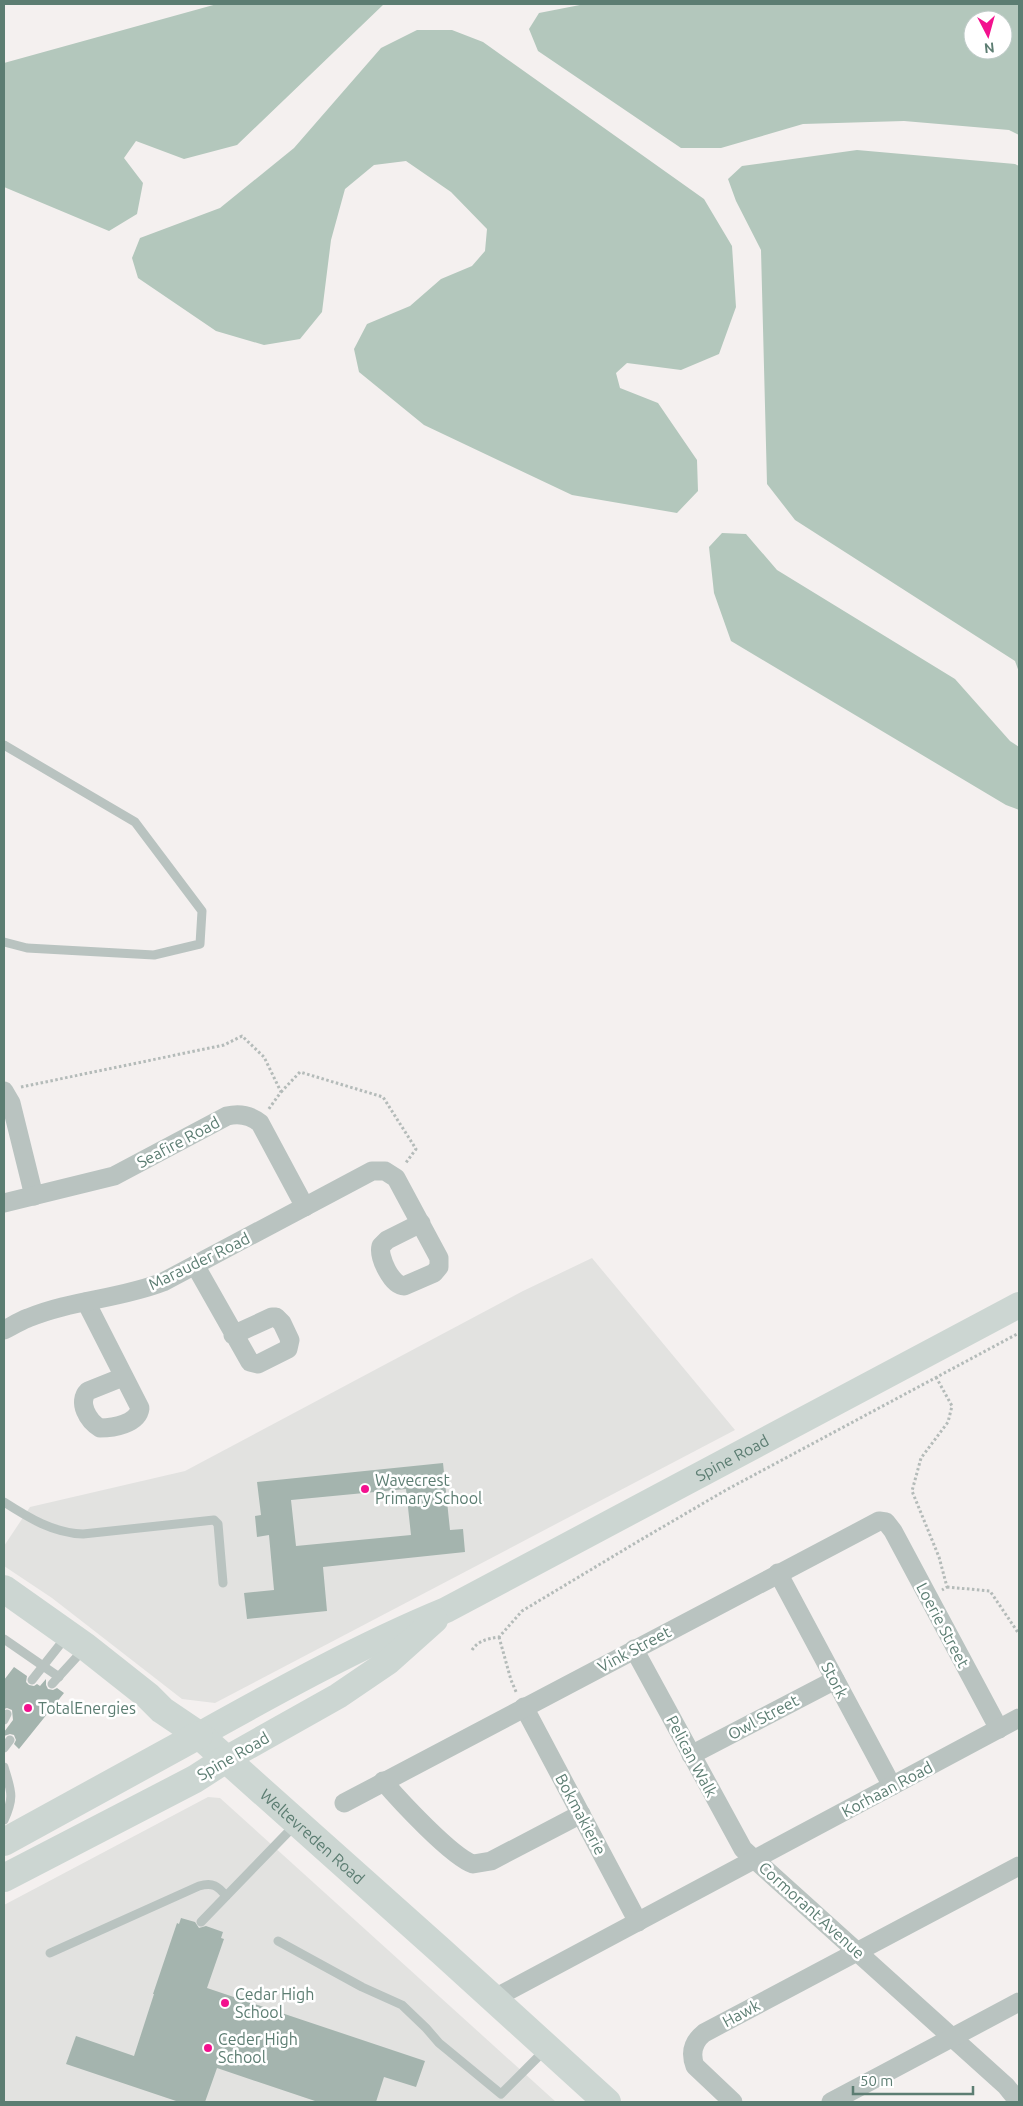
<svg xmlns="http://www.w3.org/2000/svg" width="1023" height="2106" viewBox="0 0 1023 2106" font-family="Ubuntu,sans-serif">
	<rect width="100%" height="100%" fill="#f4f0ef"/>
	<g fill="#e2e2e0">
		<path d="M592 1258 735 1430 215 1703 182 1699 52 1598 4 1566V1546L30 1507 185 1471 523 1291Z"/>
		<path d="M208 1797 220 1798 556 2102H4V1905Z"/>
	</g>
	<g fill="#b3c7bc" fill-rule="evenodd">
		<path d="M217 4H384L237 145 184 159 136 141 124 158 143 183 137 214 109 231 4 187V63Z"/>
		<path d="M585 4H1019V135L1009 130 904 121 803 124 721 148H681L538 51 529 29 539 13ZM973 20H1003V50H973Z"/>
		<path d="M417 30H452L483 42 704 199 732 246 736 307 719 354 681 370 627 363 616 373 620 388 658 403 697 460 698 491 677 513 572 495 424 425 359 372 354 349 367 324 410 306 441 279 472 266 485 251 487 229 451 192 406 161 374 165 345 189 331 240 322 312 300 339 264 345 216 331 138 278 132 258 140 238 220 208 294 148 381 48Z"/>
		<path d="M857 150 1015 164 1019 166V672L1015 661 795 520 767 484 761 250 736 201 728 179 742 166Z"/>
		<path d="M722 533 746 534 777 570 955 679 1010 741 1019 747V810L1006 805 731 641 714 593 709 547Z"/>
	</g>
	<g fill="#a4b4ae" fill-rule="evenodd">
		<path d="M443 1463 450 1530 463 1529 465 1552 323 1567 327 1611 247 1619 244 1593 274 1590 269 1535 257 1537 255 1516 261 1515 257 1482ZM406 1489 411 1535 296 1546 291 1500Z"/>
		<path d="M14 1667 27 1676 26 1682 29 1685 34 1686 37 1684 40 1686 46 1679V1685L48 1689 53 1690 57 1688 64 1693 19 1749 14 1744 16 1740 14 1735 10 1734 4 1736V1732L13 1720 12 1710 7 1708 4 1709V1680Z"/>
		<path d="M181 1918 195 1922 199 1928 206 1926 223 1932 221 1938 224 1939 207 1988 425 2061 416 2087 384 2077 376 2102H318L217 2068 205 2102H179L66 2064 76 2036 134 2056 154 1994H153L177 1923 179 1924Z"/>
	</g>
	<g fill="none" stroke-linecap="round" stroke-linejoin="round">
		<g stroke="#b4bbb9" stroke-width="3" stroke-dasharray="2.5 2.5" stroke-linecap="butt">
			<path d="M21 1087 224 1045 242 1036 264 1057 281 1092 268 1110"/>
			<path d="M281 1092 300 1072 383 1097 416 1149 405 1164"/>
			<path d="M936 1377 952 1406 948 1422 921 1458 912 1491 939 1557 947 1587 942 1590"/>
			<path d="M947 1587 990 1591 1019 1634"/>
			<path d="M499 1637 511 1680 517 1694"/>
			<path d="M472 1650C479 1640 487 1639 499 1637L522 1611 637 1542 726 1490 1019 1333"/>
		</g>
		<g stroke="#b9c3c0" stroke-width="9">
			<path d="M4 745 135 822 202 911 200 944 154 955 27 948 4 942"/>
			<path d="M4 1502C29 1518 53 1533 83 1534L214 1520 218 1524 223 1583"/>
			<path d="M4 1639 59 1677"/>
			<path d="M32 1680 66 1637"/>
			<path d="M52 1684 84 1649"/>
			<path d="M4 1720 7 1714"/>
			<path d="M4 1748 10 1740"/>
			<path d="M4 1767C11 1791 15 1796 4 1820"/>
			<path d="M201 1922 295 1825"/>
			<path d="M278 1941 362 1987 402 2005 426 2028 439 2043 501 2094 545 2050"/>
			<path d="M50 1953 199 1886C213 1882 218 1886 226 1896"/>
		</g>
		<g stroke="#b9c3c0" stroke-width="19">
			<path d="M4 1091 11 1103 34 1196"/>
			<path d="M4 1203 114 1176 227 1116C239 1113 250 1115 260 1123L305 1207"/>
			<path d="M195 1265 250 1362 258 1364 288 1349 290 1340 282 1323 276 1317H272L233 1335"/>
			<path d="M86 1302 140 1408C138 1424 113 1428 100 1428 88 1421 77 1402 88 1391L123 1377"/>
			<path d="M4 1330C12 1326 20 1321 28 1318 71 1300 120 1299 163 1282L372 1171H385L396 1178 439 1258V1267L434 1273 404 1286C392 1286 378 1257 381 1246L387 1240 421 1223"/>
			<path d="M778 1573 892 1786"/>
			<path d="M634 1649 743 1849 1006 2086 1019 2102"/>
			<path d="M524 1707 638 1922"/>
			<path d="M691 1755 835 1680"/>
			<path d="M383 1781C399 1800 452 1857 473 1864L491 1861 581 1814"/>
			<path d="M344 1803 879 1521 886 1522 893 1531 999 1729"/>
			<path d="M493 1999 1019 1718"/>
			<path d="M733 2102 695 2066C690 2053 693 2042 704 2033L1019 1866"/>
			<path d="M831 2102 1019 2002"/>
		</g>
		<g stroke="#ccd6d2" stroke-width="26">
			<path id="s1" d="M199 1735C280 1690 361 1645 446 1610L1019 1305"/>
			<path d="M226 1759 338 1696 388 1662 435 1620"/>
		</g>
		<g stroke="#ccd6d2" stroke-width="28">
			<path id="s2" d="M4 1589 86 1647 148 1696 162 1710 199 1735 441 1951 607 2102"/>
			<path d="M4 1842 199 1735"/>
			<path d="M4 1878 195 1779 226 1759"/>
		</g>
	</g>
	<g fill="#f3118e" stroke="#fff" stroke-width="2">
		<circle cx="365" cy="1489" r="5"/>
		<circle cx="28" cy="1708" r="5"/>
		<circle cx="225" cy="2003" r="5"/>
		<circle cx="208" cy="2048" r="5"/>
	</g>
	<g text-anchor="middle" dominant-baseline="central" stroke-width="5" stroke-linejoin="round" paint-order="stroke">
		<g font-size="16" fill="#5c7d72" stroke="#fff">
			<text transform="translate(178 1142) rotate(-28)">Seafire Road</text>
			<text transform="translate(199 1261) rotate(-26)">Marauder Road</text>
			<text stroke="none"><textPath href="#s1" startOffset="601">Spine Road</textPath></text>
			<text transform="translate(943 1625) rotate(62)">Loerie Street</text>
			<text transform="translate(634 1649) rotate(-28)">Vink Street</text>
			<text transform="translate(835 1680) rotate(62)">Stork</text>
			<text transform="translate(763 1717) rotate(-28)">Owl Street</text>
			<text transform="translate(233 1756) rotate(-30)">Spine Road</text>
			<text transform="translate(692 1756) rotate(62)">Pelican Walk</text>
			<text transform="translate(887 1789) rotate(-28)">Korhaan Road</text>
			<text transform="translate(581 1814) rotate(62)">Bokmakierie</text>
			<text stroke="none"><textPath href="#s2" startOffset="396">Weltevreden Road</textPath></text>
			<text transform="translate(812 1910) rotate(42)">Cormorant Avenue</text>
			<text transform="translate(741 2013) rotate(-28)">Hawk</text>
		</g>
		<g font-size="16" fill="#5c7d72" stroke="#fff" text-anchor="start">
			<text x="375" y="1480">Wavecrest<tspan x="375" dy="18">Primary School</tspan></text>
			<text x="38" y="1708">TotalEnergies</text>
			<text x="235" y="1994">Cedar High<tspan x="235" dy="18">School</tspan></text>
			<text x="218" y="2039">Ceder High<tspan x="218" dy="18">School</tspan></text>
		</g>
	</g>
	<rect width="1023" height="2106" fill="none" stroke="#5c7d72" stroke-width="10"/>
	<g transform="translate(988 35) rotate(174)"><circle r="24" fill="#ffffff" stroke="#becbc7"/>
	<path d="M0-4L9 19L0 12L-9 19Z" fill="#f3118e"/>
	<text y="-8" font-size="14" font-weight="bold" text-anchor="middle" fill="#5c7d72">N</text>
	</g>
	<path d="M853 2086v8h120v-8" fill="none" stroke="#5c7d72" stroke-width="2.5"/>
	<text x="860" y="2086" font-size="15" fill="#5c7d72" stroke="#ffffff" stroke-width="4" paint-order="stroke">50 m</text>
</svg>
